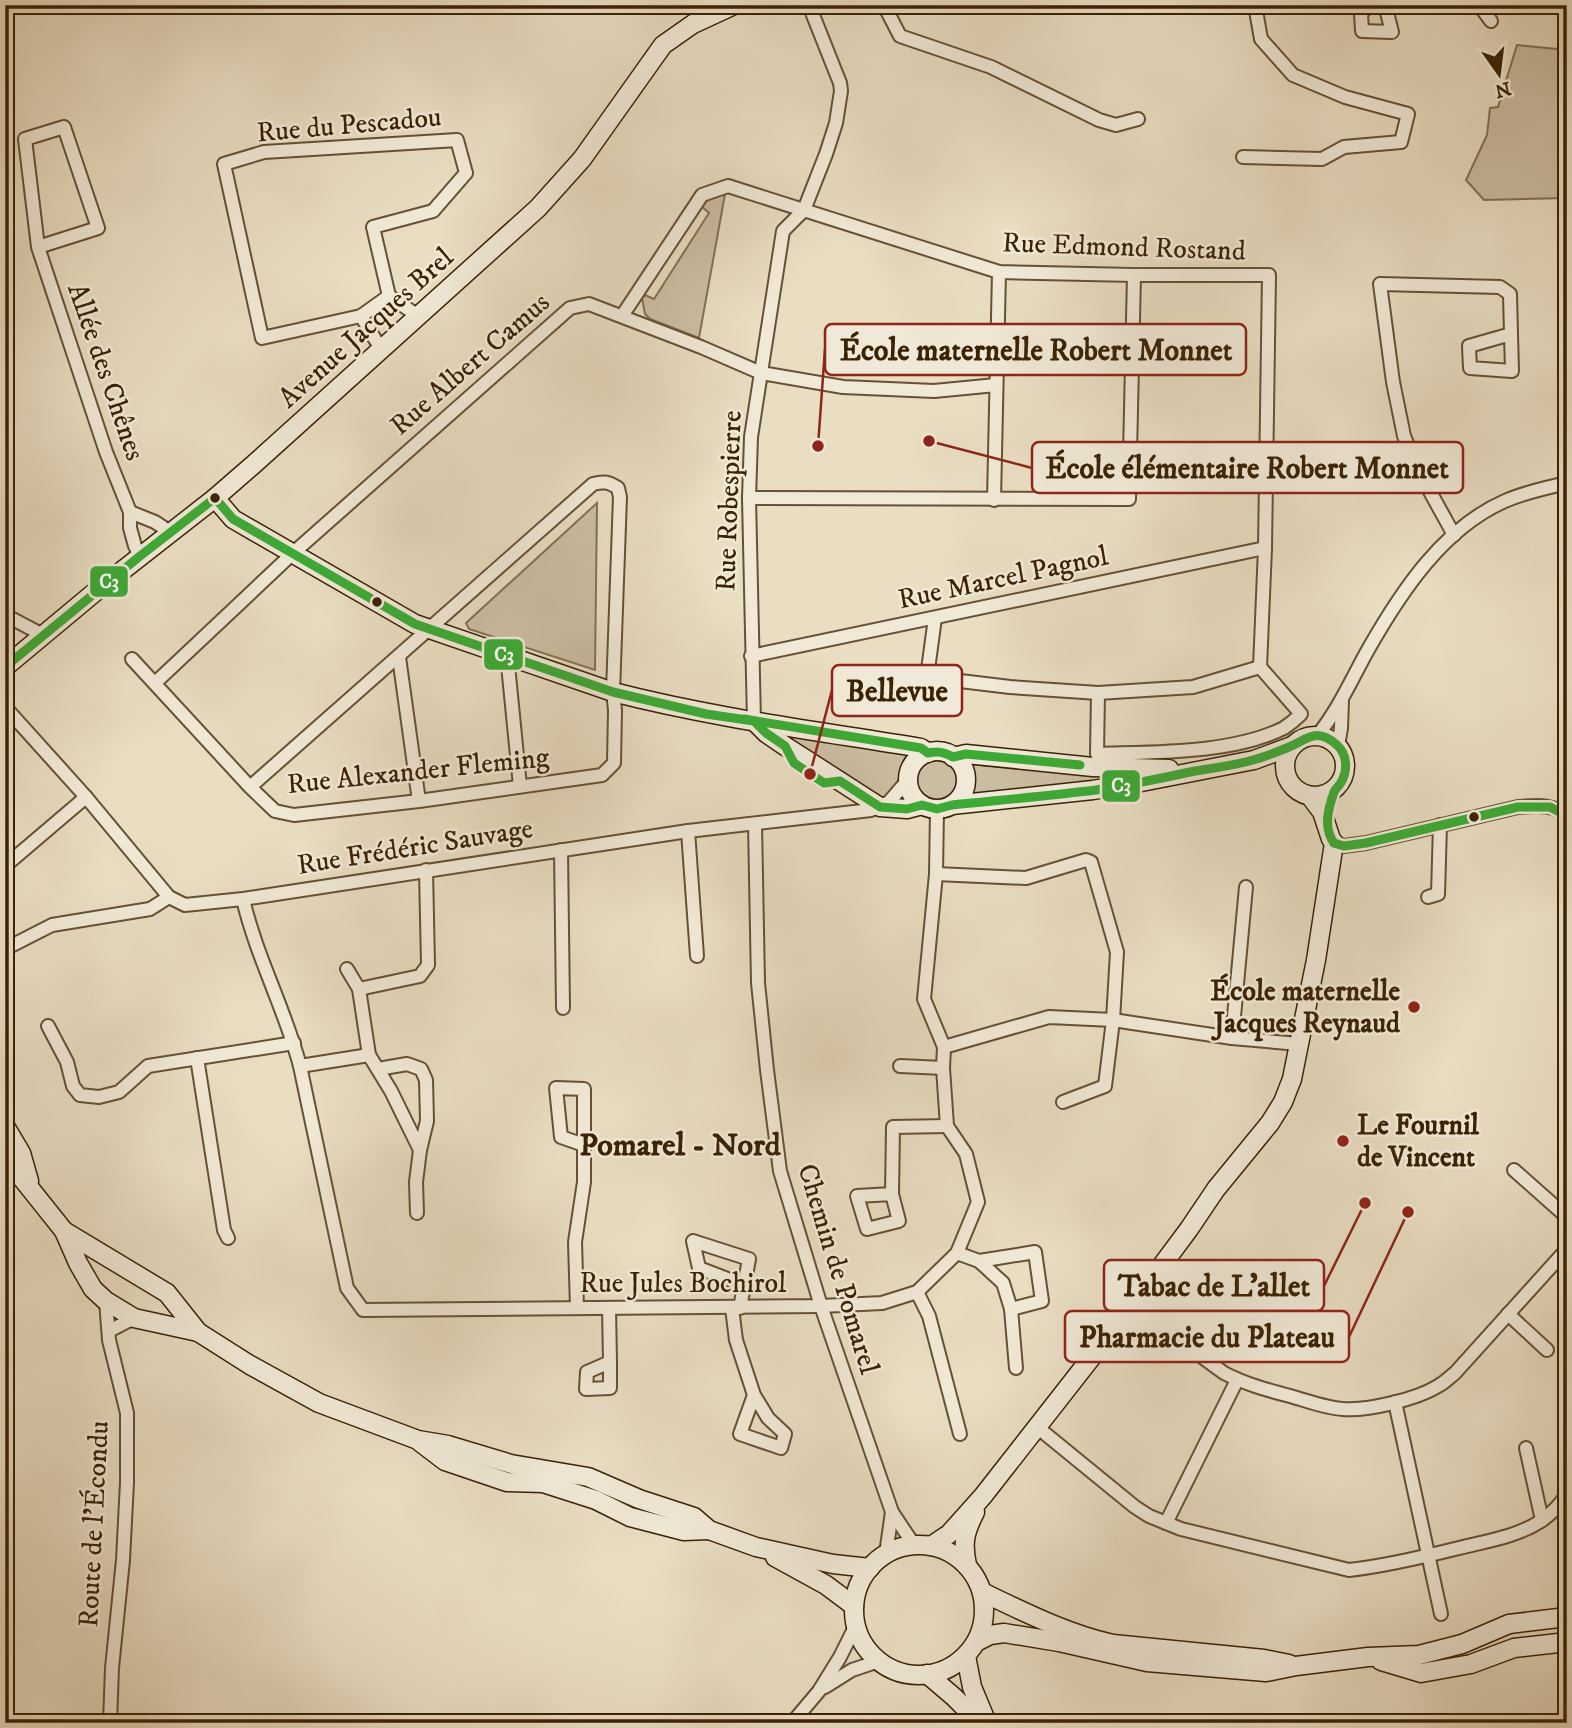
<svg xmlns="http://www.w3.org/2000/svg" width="1572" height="1728" viewBox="0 0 1572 1728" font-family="'IM FELL DW Pica',serif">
	<rect width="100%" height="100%" fill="#e9ddc2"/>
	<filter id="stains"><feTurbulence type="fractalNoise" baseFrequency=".00286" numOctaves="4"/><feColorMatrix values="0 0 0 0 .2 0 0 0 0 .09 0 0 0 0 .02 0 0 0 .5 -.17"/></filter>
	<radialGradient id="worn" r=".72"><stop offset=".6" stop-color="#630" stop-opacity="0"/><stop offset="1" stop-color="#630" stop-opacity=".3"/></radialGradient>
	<g fill="#cbbda2" stroke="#827053" stroke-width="2">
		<path d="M1517 45 1567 50V198L1484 200 1466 180 1487 135 1490 108 1498 107Z"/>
		<path d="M720 194H725L699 338 650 319 645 314 642 298 645 295 654 299 709 213 701 206 707 199Z"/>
		<path d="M597 503 595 670 469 629 466 623Z"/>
		<path d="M793 734 907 754C912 771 895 792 881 800L792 744Z"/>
		<circle cx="936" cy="779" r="22"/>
		<path d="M969 764 1055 772 1124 773V781L971 797 973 783Z"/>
	</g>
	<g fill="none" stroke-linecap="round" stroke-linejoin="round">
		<g stroke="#665134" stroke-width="16">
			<g id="street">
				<path d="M884 5 900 36 991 67 1099 120 1116 125 1138 119"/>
				<path d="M1370 5 1361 13 1362 31 1392 32 1385 5"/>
				<path d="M1479 5 1491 21"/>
				<path d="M1243 157 1322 159 1344 147 1401 142 1408 114 1345 97 1293 75 1261 39 1255 5"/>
				<path d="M38 247 98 228 64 127 25 139 38 247 106 452 130 512V528L135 546 140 556"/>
				<path d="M361 316 262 338 224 164 264 152 457 140 466 173 433 211 373 227 389 296"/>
				<path d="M622 316 702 195 728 186 999 272 1134 275H1269L1265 548 1260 667"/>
				<path d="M381 349 361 316 389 296 418 316"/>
				<path d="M749 498 1129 499 1134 275"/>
				<path d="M994 500 999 272"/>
				<path d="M130 512 155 522 170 532"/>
				<path d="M1454 535 1417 468 1404 436 1393 382 1380 284 1500 287 1510 294 1511 334 1469 346 1470 368 1512 371 1511 334"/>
				<path d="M5 615 43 635"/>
				<path d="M935 618 927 677 1010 687 1098 693 1193 687 1260 667"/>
				<path d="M5 631 9 664"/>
				<path d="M507 655 520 786"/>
				<path d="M751 656 1265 548"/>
				<path d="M399 657 419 801"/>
				<path d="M132 659 250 787 275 811 294 815 419 801 602 775 614 763 615 710 613 692 620 497 618 488C609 482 604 481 593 484L250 787"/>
				<path d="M155 683 292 554 570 308 589 304 701 347 761 373 843 387 934 391 996 385"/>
				<path d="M1098 693 1097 754C1154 752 1232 754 1284 728 1290 724 1296 719 1301 714L1260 667"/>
				<path d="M5 707 86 797 169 897 185 905 243 899 688 831 871 810 889 802 908 780"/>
				<path d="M754 721 749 498 751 437 783 231 804 210 826 154 836 123 841 91 840 83 809 5"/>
				<path d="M1317 736C1339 709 1352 678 1369 648 1401 592 1443 528 1505 501 1525 492 1546 488 1567 483"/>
				<path d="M1338 746 1341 728 1342 701"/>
				<path d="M755 824 758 983 767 1070 780 1171 821 1306 892 1512 914 1545"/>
				<path d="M688 831 697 956"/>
				<path d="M1334 843 1344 846 1366 843 1518 807C1535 806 1553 803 1567 816"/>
				<path d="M561 850 563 1008"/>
				<path d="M5 866 86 797"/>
				<path d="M936 874 1026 878 1086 860 1091 862 1117 952 1113 1020 1105 1086 1063 1102"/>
				<path d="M1428 897 1438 894 1440 825"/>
				<path d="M243 899C256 956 285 1009 300 1066L347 1288 363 1310 821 1306 882 1303 917 1292 957 1253 978 1202 966 1154 947 1126 943 1068 944 1047 924 999 936 874 937 809"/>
				<path d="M5 949 52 925 150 909 169 897"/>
				<path d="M347 969 359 989 369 1055"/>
				<path d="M359 989 420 976 428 965 426 870"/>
				<path d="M48 1026 67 1062 73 1086 80 1095 99 1097 119 1092 148 1066 294 1043"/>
				<path d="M1232 1038 1246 887"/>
				<path d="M944 1047 1049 1017 1113 1020 1232 1038 1299 1044"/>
				<path d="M197 1058 224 1230 228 1238"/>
				<path d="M300 1066 369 1055 391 1091 420 1150"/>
				<path d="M900 1066 943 1068"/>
				<path d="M378 1069 407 1064 421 1069 426 1080 427 1121 420 1150 416 1182 417 1213"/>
				<path d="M1514 1170 1567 1217"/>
				<path d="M892 1194 857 1196 867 1229 899 1221 892 1194 893 1127 947 1126"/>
				<path d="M957 1253 979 1261 1035 1252 1042 1301 1011 1309"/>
				<path d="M979 1261 1003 1283 1011 1309 1016 1368"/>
				<path d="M917 1292 929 1316 960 1434"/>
				<path d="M106 1301 109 1340 127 1413V1482L123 1560 112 1668 110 1723"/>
				<path d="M1134 1303 1143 1314 1224 1373C1245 1384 1267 1390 1290 1396 1308 1401 1326 1408 1343 1409 1368 1411 1417 1399 1438 1386 1444 1383 1450 1377 1455 1373L1567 1249"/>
				<path d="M577 1308 575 1242 584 1182V1145L561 1137 556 1088 584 1089V1145"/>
				<path d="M609 1308 610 1362 587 1372 586 1389 610 1388V1362"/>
				<path d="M732 1308 736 1340 754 1395 740 1434 781 1448 785 1434 768 1418 754 1395"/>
				<path d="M740 1308 749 1259 693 1241 699 1268 743 1285"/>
				<path d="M1508 1314 1547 1350"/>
				<path d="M109 1331 134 1318"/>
				<path d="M1395 1402 1441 1614"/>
				<path d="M1037 1427 1135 1507 1149 1516 1181 1529 1349 1570C1386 1566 1423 1557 1459 1548 1487 1541 1516 1537 1541 1521 1551 1514 1560 1505 1567 1494"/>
				<path d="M1526 1448 1542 1520"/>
				<path d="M1166 1523 1237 1380"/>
				<path d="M886 1554 892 1512"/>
				<path d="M825 1687 852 1670 879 1661"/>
				<path d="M792 1723 819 1691 840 1657 856 1625"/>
			</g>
		</g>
		<g stroke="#3a2204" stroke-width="21">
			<g id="secondary">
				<path d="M215 498 233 519 415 624 613 692C714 718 818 731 921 748L928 753"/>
				<path d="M5 667 95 592 215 498 253 465 538 208 582 159 663 45 693 24 734 5"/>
				<path d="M754 721 766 733 785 746 880 807 907 809 922 805"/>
				<circle cx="1315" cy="766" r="30"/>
				<circle cx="937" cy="780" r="29"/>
				<path d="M953 757 966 754 1093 767 1169 769"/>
				<path d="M952 805 1093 790 1131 784 1254 760 1292 746"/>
				<path d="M5 1126 21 1153 29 1181"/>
				<path d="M5 1157 64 1231 78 1263 93 1289 106 1301 134 1318 198 1332 250 1365 319 1403 418 1440 448 1445 511 1464 588 1477 639 1499 694 1517 709 1530 756 1547 833 1564 870 1568"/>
				<path d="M64 1231 167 1293 198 1332"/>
				<path d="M420 1442 445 1461 507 1482 543 1483 596 1500 630 1517 684 1531 709 1530"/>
				<circle cx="919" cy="1610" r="65"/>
				<path d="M931 1546 949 1534 983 1496 1134 1303 1189 1229 1216 1189 1270 1123 1283 1102 1292 1079 1299 1044 1316 960 1334 843 1331 839 1322 812 1310 796"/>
				<path d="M775 1557 826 1585 854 1606"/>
				<path d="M967 1565C962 1542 965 1532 975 1512"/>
				<path d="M982 1592C1024 1612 1067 1634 1113 1644L1264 1659 1289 1664"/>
				<path d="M976 1642 990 1635 1004 1633 1059 1642 1147 1662 1266 1672 1296 1666 1368 1657 1419 1655 1462 1644 1509 1624 1567 1617"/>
				<path d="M966 1656 972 1687 987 1723"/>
				<path d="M1381 1661 1421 1673 1471 1664 1514 1648 1567 1642"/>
				<path d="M927 1674 954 1697 980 1723"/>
			</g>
		</g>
		<use href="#street" stroke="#f1e9d7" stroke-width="12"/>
		<use href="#secondary" stroke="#f1e9d7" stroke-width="18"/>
		<g stroke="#f1e9d7" stroke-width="14">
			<g id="bus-1">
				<path d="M215 498 233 519 415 624 613 692 706 714 754 721 766 733 785 746 794 763 824 783 840 781 880 807 907 809 922 805 937 809 952 805C1000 800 1048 796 1096 790 1127 785 1159 779 1190 772 1211 768 1233 766 1253 760 1265 757 1277 752 1289 747 1308 739 1316 727 1337 745 1348 755 1348 772 1340 784 1336 790 1337 786 1334 792 1328 809 1323 828 1334 843"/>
				<path d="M5 667 140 556 215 498"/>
				<path d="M744 719 921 748 928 753C938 751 944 752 953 757L966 754 1080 765"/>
				<path d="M1334 843 1344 846 1366 843 1518 807H1550L1567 816"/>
			</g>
		</g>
		<use href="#bus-1" stroke="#3daa36" stroke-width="9"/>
	</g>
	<g fill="#3a2204" stroke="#f1e9d7" stroke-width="2.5">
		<circle cx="215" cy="498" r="6"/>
		<circle cx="377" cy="602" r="6"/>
		<circle cx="1474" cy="817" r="6"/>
	</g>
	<g fill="#8f2418" stroke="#f1e9d7" stroke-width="2.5">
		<circle cx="1414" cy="1007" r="7"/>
		<circle cx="1343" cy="1141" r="7"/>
	</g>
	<g text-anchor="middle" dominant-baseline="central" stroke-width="5" stroke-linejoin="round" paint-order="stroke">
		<g font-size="28" fill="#3a2204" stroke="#f1e9d7">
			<text transform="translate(349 125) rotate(-5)">Rue du Pescadou</text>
			<text transform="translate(1124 247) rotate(2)">Rue Edmond Rostand</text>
			<text transform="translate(366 328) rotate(-42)">Avenue Jacques Brel</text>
			<text transform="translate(470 364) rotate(-41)">Rue Albert Camus</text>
			<text transform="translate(106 372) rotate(71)">Allée des Chênes</text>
			<text transform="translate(729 501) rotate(-88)">Rue Robespierre</text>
			<text transform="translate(1003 578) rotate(-12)">Rue Marcel Pagnol</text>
			<text transform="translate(418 771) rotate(-6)">Rue Alexander Fleming</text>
			<text transform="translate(415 847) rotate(-9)">Rue Frédéric Sauvage</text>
			<text transform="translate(838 1269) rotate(73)">Chemin de Pomarel</text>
			<text x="683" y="1283">Rue Jules Bochirol</text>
			<text transform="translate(94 1524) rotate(-87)">Route de l'Écondu</text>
		</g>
		<g font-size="28" font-weight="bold" fill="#3a2204" stroke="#f1e9d7" text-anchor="end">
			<text x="1400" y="991">École maternelle<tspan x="1400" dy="32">Jacques Reynaud</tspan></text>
			<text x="1357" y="1125" text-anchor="start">Le Fournil<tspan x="1357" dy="32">de Vincent</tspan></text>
		</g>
		<g font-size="32" font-weight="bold" fill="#3a2204" stroke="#f1e9d7">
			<text x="680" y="1146">Pomarel - Nord</text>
		</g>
	</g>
	<path fill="none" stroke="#8f2418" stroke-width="2.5" d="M818 446L825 349M929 441L1032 468M810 774L832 690M1365 1203L1324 1286M1408 1212L1349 1337"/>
	<g fill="#8f2418" stroke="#f1e9d7" stroke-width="2.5">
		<circle cx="818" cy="446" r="7"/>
		<circle cx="929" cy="441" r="7"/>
		<circle cx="810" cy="774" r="7"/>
		<circle cx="1365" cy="1203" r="7"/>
		<circle cx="1408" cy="1212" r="7"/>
	</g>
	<g fill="#f1e9d7" stroke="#8f2418" stroke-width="2.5">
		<rect x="825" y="324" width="421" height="51" rx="7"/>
		<rect x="1032" y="442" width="431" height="51" rx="7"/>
		<rect x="832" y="665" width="130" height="51" rx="7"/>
		<rect x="1104" y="1260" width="220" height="51" rx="7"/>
		<rect x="1065" y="1311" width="284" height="51" rx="7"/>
	</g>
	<g font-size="30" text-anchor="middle" font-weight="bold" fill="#3a2204">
		<text x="1036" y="360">École maternelle Robert Monnet</text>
		<text x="1247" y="478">École élémentaire Robert Monnet</text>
		<text x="897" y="701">Bellevue</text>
		<text x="1214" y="1296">Tabac de L'allet</text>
		<text x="1207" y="1347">Pharmacie du Plateau</text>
	</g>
	<g stroke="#f1e9d7" stroke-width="2.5">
		<rect x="89" y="565" width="40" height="33" rx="7" fill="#3daa36"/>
		<rect x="483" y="638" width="41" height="33" rx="7" fill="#3daa36"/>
		<rect x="1101" y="769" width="40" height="34" rx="7" fill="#3daa36"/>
	</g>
	<g font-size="19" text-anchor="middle" font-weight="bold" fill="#fff">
		<text x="109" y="588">C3</text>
		<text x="504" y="661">C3</text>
		<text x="1121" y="792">C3</text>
	</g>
	<rect width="1572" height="1728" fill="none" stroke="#e9ddc2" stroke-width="28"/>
	<rect x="7" y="7" width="1558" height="1714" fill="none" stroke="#3a2204" stroke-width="3.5"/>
	<rect x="14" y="14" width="1544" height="1700" fill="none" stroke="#3a2204" stroke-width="2"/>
	<g transform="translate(1499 74) rotate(166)" stroke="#f1e9d7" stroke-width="5" paint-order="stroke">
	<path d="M0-5L12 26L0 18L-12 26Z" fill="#3a2204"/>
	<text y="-10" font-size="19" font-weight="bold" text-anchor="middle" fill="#3a2204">N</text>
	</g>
	<rect width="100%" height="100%" filter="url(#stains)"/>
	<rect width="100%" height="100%" fill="url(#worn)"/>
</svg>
